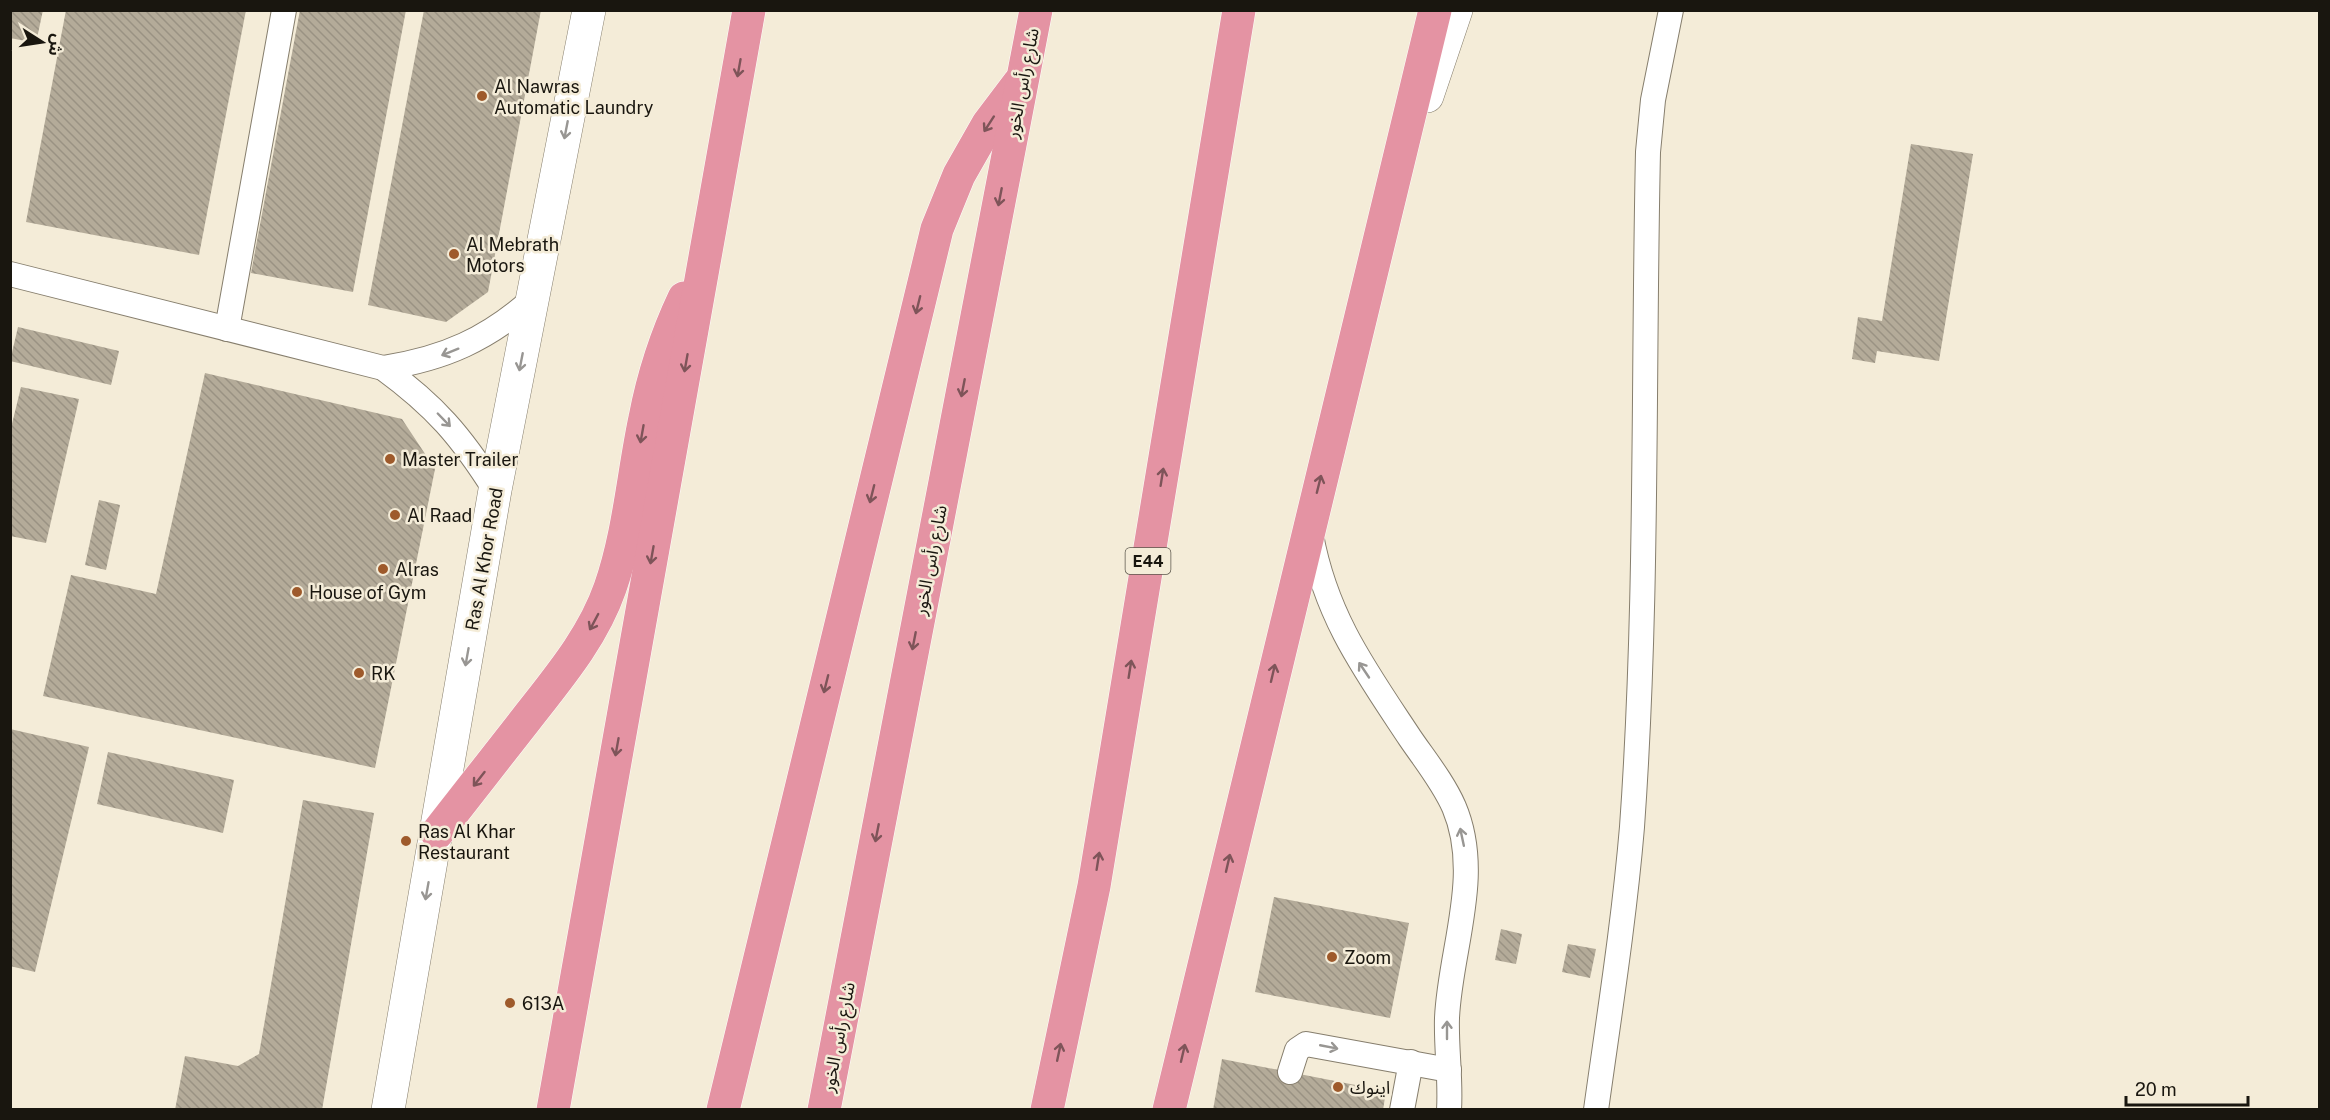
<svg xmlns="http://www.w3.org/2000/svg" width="2330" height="1120" viewBox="0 0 2330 1120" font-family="'Public Sans','Noto Sans Arabic',sans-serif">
	<defs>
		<pattern id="building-back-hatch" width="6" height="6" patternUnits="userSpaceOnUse" patternTransform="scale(1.5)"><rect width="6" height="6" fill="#b4ab99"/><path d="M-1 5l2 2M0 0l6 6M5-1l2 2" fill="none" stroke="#9a9283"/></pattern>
	</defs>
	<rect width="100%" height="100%" fill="#f4ecd8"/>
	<g fill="url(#building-back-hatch)">
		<path d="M10 10H43L36 43 10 38Z"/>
		<path d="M66 10H246L199 255 26 222Z"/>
		<path d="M300 10H406L353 292 251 273Z"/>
		<path d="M424 10H541L488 292 446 322 368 305Z"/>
		<path d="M1911 144 1973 154 1939 361 1877 351 1875 363 1852 359 1858 317 1882 321Z"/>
		<path d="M18 327 119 351 111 385 10 361Z"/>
		<path d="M205 373 402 419 435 469 375 768 43 696 71 575 156 594Z"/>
		<path d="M21 387 79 399 46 543 10 536V432Z"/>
		<path d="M99 500 120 505 106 570 85 565Z"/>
		<path d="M10 729 89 747 35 972 10 966Z"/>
		<path d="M108 752 234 780 223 833 97 804Z"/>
		<path d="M303 800 374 813 322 1110H175L185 1056 238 1066 259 1054Z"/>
		<path d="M1274 897 1409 923 1390 1018 1255 992Z"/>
		<path d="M1501 929 1522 934 1516 964 1495 960Z"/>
		<path d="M1568 944 1596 949 1590 978 1562 972Z"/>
		<path d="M1222 1059 1386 1091 1383 1110H1213Z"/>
	</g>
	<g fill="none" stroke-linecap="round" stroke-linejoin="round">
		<g stroke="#867e6d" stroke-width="26">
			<g id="service">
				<path d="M10 274 383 368C435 406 461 436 495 490"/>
				<path d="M227 329 284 10"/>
				<path d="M383 368C444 359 488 339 534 298"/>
				<path d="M1311 535C1326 617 1365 670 1410 738 1425 760 1443 782 1454 807 1483 875 1450 949 1447 1018 1446 1049 1451 1079 1449 1110"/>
				<path d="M1290 1072 1297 1050 1306 1044 1449 1070"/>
				<path d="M1402 1110 1411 1062"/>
				<path d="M1596 1110C1609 1016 1624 922 1632 827 1648 603 1643 377 1648 152L1653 100 1671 10"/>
			</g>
		</g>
		<g stroke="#867e6d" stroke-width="34">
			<path id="minor" d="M1427 96 1456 10"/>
		</g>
		<g stroke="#867e6d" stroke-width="34">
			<path id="tertiary" d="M388 1110 495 490 589 10"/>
		</g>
		<g stroke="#fff" stroke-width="34">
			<g id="motorway">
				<path d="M437 833C467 795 497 756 527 718 559 677 593 637 610 588 629 534 633 474 645 418 653 376 666 336 684 298"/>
				<path d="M553 1110 749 10"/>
				<path d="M723 1110 937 229 959 175 988 124 1019 83"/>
				<path d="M824 1110 1036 10"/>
				<path d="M1047 1110 1094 886 1239 10"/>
				<path d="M1169 1110 1435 10"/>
			</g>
		</g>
		<use href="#service" stroke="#fff" stroke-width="24"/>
		<use href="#minor" stroke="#fff" stroke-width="33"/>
		<use href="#tertiary" stroke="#fff" stroke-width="33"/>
		<use href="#motorway" stroke="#e493a3" stroke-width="33"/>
	</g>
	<defs><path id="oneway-shaft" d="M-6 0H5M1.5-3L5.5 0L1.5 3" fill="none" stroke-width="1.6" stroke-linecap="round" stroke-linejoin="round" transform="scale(1.5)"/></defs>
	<g stroke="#7e5459">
		<use href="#oneway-shaft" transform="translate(739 68) rotate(100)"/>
		<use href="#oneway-shaft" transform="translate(989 124) rotate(123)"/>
		<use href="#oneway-shaft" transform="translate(1000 197) rotate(101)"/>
		<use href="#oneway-shaft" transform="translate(918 305) rotate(104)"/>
		<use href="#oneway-shaft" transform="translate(686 363) rotate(100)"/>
		<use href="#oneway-shaft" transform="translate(963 388) rotate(101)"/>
		<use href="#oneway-shaft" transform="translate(642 434) rotate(100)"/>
		<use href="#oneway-shaft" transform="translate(1162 477) rotate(-81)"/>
		<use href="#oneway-shaft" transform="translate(1319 484) rotate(-76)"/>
		<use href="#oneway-shaft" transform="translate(872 494) rotate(104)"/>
		<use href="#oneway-shaft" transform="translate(652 555) rotate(100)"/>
		<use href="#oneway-shaft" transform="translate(594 622) rotate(118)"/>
		<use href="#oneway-shaft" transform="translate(914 641) rotate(101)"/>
		<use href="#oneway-shaft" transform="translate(1130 669) rotate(-81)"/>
		<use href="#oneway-shaft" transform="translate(1273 673) rotate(-77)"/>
		<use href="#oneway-shaft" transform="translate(826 684) rotate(104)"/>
		<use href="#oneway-shaft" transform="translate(617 747) rotate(100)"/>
		<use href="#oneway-shaft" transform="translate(479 779) rotate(128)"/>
		<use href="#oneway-shaft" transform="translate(877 833) rotate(101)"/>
		<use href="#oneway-shaft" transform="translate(1098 861) rotate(-81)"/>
		<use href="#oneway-shaft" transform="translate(1228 863) rotate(-77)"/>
		<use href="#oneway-shaft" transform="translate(1059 1052) rotate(-78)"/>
		<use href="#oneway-shaft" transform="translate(1183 1053) rotate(-77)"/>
	</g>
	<g stroke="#989693">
		<use href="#oneway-shaft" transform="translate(566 130) rotate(101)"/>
		<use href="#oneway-shaft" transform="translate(450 352) rotate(158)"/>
		<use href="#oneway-shaft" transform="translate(521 362) rotate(101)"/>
		<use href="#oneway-shaft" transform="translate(444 420) rotate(46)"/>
		<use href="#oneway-shaft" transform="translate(467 657) rotate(100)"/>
		<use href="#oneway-shaft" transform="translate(1364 670) rotate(-124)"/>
		<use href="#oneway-shaft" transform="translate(1462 837) rotate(-102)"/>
		<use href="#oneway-shaft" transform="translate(427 891) rotate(100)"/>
		<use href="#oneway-shaft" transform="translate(1447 1030) rotate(-90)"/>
		<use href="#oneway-shaft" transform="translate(1329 1047) rotate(11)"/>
	</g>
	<g fill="#9e5a2b" stroke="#f4ecd8" stroke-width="2">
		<circle cx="482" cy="96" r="6"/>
		<circle cx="454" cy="254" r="6"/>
		<circle cx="390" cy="459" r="6"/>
		<circle cx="395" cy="515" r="6"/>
		<circle cx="383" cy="569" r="6"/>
		<circle cx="297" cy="592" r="6"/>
		<circle cx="359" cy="673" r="6"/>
		<circle cx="406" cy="841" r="6"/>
		<circle cx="1332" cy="957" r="6"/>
		<circle cx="510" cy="1003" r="6"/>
		<circle cx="1338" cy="1087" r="6"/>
	</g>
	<g text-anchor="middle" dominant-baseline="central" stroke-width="5" stroke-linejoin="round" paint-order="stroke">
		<rect fill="#f4ecd8" stroke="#5b564b" stroke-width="1.5" x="1125.5" y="548" width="45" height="26" rx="4.5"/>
		<g font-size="16" font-weight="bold" fill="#19160f">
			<text x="1148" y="561">E44</text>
		</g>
		<g font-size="18" fill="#19160f" stroke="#f4ecd8">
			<text transform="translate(1022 83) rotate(-79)">شارع رأس الخور</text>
			<text transform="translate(484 559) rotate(-80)">Ras Al Khor Road</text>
			<text transform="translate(930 560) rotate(-79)">شارع رأس الخور</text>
			<text transform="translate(838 1037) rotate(-79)">شارع رأس الخور</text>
		</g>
		<g font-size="18" fill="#19160f" stroke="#f4ecd8" text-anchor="start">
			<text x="494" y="86">Al Nawras<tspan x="494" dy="21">Automatic Laundry</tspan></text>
			<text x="466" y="244">Al Mebrath<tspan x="466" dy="21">Motors</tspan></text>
			<text x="402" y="459">Master Trailer</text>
			<text x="407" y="515">Al Raad</text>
			<text x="395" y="569">Alras</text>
			<text x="309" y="592">House of Gym</text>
			<text x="371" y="673">RK</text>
			<text x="418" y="831">Ras Al Khar<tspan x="418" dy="21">Restaurant</tspan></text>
			<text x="1344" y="957">Zoom</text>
			<text x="522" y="1003">613A</text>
			<text x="1350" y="1087">اينوك</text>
		</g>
	</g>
	<rect width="2330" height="1120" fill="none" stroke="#19160f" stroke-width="24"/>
	<g transform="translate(42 42) rotate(102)" stroke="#f4ecd8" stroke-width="4.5" paint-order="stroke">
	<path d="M0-4.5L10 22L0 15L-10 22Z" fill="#19160f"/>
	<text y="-9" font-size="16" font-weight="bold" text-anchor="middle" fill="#19160f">ش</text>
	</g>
	<path d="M2126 1096v9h122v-9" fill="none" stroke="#19160f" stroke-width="3"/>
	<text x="2135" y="1096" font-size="18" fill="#19160f" stroke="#f4ecd8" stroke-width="4.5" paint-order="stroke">20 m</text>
</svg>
